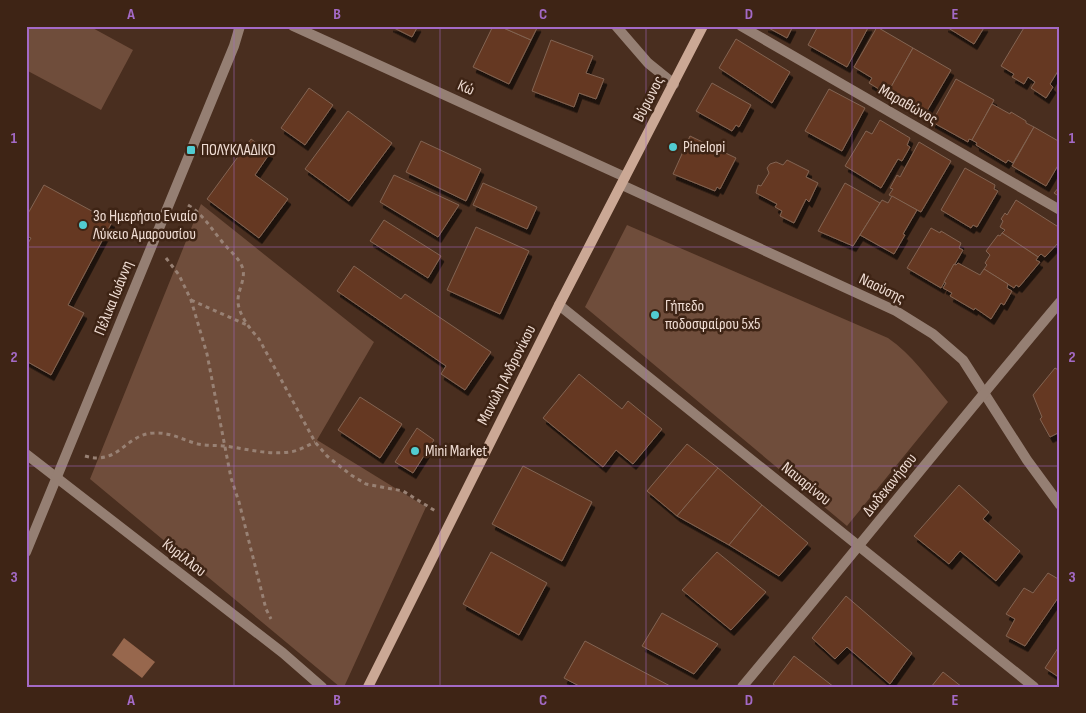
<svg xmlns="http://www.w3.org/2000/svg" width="1086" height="713" viewBox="0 0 1086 713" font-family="'Sofia Sans Condensed',sans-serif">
	<defs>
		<filter id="shadow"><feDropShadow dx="3" dy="5.5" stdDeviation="0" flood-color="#0009"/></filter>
	</defs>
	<rect width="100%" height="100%" fill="#492e1f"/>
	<g fill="#6f4d3b">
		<path d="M26 26H89L133 50 101 110 26 70Z"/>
		<path d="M201 204 374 342 317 440 426 507 344 687H340L90 479Z"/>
		<path d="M627 225 888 338C912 354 929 380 948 402L847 526 585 307Z"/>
	</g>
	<path fill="#97674d" d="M124 638 155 662 142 678 112 655Z"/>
	<g fill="#653921" stroke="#826352" filter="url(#shadow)">
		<path d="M390 26H418L412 37Z"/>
		<path d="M493 26H499L531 40 509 84 473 67Z"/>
		<path d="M499 26H538L531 40Z"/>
		<path d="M765 26H793L787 38Z"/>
		<path d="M818 26H869L847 67 808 45Z"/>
		<path d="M945 26H985L974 44Z"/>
		<path d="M1025 26H1060V72L1058 71 1050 84 1053 87 1046 98 1031 88 1035 82 1028 77 1024 84 1012 77 1014 74 1001 66Z"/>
		<path d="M877 27 913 48 887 94 869 83 872 78 854 67Z"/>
		<path d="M736 39 790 72 772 103 719 68Z"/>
		<path d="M551 40 593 56 586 73 604 79 596 99 579 93 574 107 532 91Z"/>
		<path d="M913 48 951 70 924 116 887 94Z"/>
		<path d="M956 79 994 100 972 140 969 139 968 142 932 122Z"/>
		<path d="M712 83 751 105 739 127 736 125 732 131 696 111Z"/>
		<path d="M309 88 333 105 305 145 281 128Z"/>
		<path d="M829 89 865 108 842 151 805 131Z"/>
		<path d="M992 104 1010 114 1011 112 1026 121V123L1034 127 1013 163 1008 160 1006 163 976 145 977 143 972 140Z"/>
		<path d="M348 111 392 143 349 201 305 169Z"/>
		<path d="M880 120 910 138 907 145 910 147 902 161 898 159 881 188 845 166 866 131 872 134Z"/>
		<path d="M1034 127 1060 142V162L1046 186 1012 166Z"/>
		<path d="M690 136 736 158 720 189 717 187 715 191 673 174Z"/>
		<path d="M251 139 270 153 255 175 288 199 259 238 207 199Z"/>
		<path d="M421 141 481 169 466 201 406 172Z"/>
		<path d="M919 142 951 161 921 212 889 195 893 189 890 188 897 175 900 177Z"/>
		<path d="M787 160 809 171 806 177 818 183 809 202 806 199 794 223 780 216 782 211 775 207 777 204 756 193 758 185 761 186 769 173 767 168 770 164 776 162 783 165Z"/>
		<path d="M965 168 995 185 994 189 998 191 977 227 973 225 971 228 941 210Z"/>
		<path d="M394 175 459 205 438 237 380 202Z"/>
		<path d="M483 183 537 207 527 229 473 205Z"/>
		<path d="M845 183 880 203 853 246 818 231Z"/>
		<path d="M44 185 112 222 68 305 84 313 51 375 26 361V247L31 238 26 236V217Z"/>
		<path d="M1060 186V197L1054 193Z"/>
		<path d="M892 196 917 210 903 234 905 235 894 254 860 235 882 200 888 203Z"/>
		<path d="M1016 200 1060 228V241L1045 257 1041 254 1038 257 1002 233 1005 230 1000 227 1003 221 1001 219 1005 213 1007 215Z"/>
		<path d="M384 220 441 256 428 278 370 241Z"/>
		<path d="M476 227 529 251 500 314 447 290Z"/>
		<path d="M931 228 940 233 941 231 961 243 959 248 963 250 941 288 907 268Z"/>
		<path d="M1002 233 1038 257 1036 260 1040 262 1019 287 1016 285 1014 288 984 269 987 265 985 263 990 255 986 251 998 235 1000 236Z"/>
		<path d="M958 263 980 275 984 269 1008 284 1007 288 1012 291 1004 305 1001 303 991 319 975 308 974 310 950 296 952 293 943 288 946 283 944 282 954 264 956 265Z"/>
		<path d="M354 266 401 299 405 294 491 352 465 390 441 374 446 366 337 291Z"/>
		<path d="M1055 368 1060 371V432L1050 437 1040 419 1042 417 1033 395Z"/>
		<path d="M579 374 622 409 628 401 662 429 633 464 616 450 603 467 543 418Z"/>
		<path d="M360 397 402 424 380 458 338 430Z"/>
		<path d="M417 428 434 440 413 473 395 462Z"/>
		<path d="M687 444 718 468 677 516 647 491Z"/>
		<path d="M523 466 592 502 562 561 492 524Z"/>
		<path d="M718 468 762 505 729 545 677 516Z"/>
		<path d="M959 485 989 512 983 519 1020 551 996 581 960 551 949 564 914 536Z"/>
		<path d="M762 505 808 543 779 576 729 545Z"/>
		<path d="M491 552 547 583 519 635 463 604Z"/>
		<path d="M717 552 766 592 731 630 682 590Z"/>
		<path d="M1048 573 1060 580V595L1025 646 1006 636 1015 619 1006 614 1024 588 1033 593Z"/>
		<path d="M846 596 912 653 890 684 847 647 835 659 812 638Z"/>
		<path d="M662 613 718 644 694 674 642 646Z"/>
		<path d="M585 641 672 687H581L564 678Z"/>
		<path d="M1060 645V678L1045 668Z"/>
		<path d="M794 656 834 687H777L773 684Z"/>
		<path d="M943 672 962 687H931Z"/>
	</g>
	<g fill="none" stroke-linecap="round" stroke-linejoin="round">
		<g stroke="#988174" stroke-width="3" stroke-dasharray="4 4" stroke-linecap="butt">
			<path d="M188 205C204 215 212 230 224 244 231 252 240 259 243 269 245 280 239 288 238 299 237 313 250 329 259 339L315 442 327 456 351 475 366 484 403 491 437 512"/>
			<path d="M166 258 179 275 191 300 207 354 231 478 239 502 266 609 271 619"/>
			<path d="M191 300 247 325"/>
			<path d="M85 456C119 466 125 434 154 433 170 432 183 440 198 444 207 446 216 445 225 446 247 449 268 455 290 452 298 451 307 446 315 442"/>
		</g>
		<g stroke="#957f73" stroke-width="10">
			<path d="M293 26 625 177"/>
			<path d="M616 26 648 63 674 84"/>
			<path d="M741 26 1060 210"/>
			<path d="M622 185 896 311 933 334 963 360 1027 460 1060 505"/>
			<path d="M559 305 1034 687"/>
			<path d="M26 454 283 653 322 687"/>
			<path d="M26 552 234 46 240 26"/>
			<path d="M742 687C849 559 953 429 1060 302"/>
		</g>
		<path stroke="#cba895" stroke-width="10" d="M368 687 559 305 703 26"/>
	</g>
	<path fill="none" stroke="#a46ac6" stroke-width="1" stroke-opacity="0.55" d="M234 26V687M440 26V687M646 26V687M852 26V687M26 247H1060M26 466H1060"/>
	<g fill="#51ccd1" stroke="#3e2415" stroke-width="2">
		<circle cx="673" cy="147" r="5"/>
		<rect x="186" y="145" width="10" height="10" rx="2.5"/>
		<circle cx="83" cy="225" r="5"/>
		<circle cx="655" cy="315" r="5"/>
		<circle cx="415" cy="451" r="5"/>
	</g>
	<g text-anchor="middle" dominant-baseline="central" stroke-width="5" stroke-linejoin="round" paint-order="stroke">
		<g font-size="16" fill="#efdcd3" stroke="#3e2415">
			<text transform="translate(466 88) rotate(24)">Κώ</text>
			<text transform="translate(649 99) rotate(-63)">Βύρωνος</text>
			<text transform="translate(908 105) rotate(30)">Μαραθώνος</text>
			<text transform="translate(882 289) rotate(26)">Ναούσης</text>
			<text transform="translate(114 298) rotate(-68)">Πέλικα Ιωάννη</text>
			<text transform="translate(507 375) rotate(-63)">Μανώλη Ανδρονίκου</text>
			<text transform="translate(806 484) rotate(39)">Ναυαρίνου</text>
			<text transform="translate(890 485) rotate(-51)">Δωδεκανήσου</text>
			<text transform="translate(184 558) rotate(38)">Κυρίλλου</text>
		</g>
		<g font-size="16" fill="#efdcd3" stroke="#3e2415" text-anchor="start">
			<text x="683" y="147">Pinelopi</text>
			<text x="201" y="150">ΠΟΛΥΚΛΑΔΙΚΟ</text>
			<text x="93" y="216">3ο Ημερήσιο Ενιαίο<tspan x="93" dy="18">Λύκειο Αμαρουσίου</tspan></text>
			<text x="665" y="306">Γήπεδο<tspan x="665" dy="18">ποδοσφαίρου 5x5</tspan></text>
			<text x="425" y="451">Mini Market</text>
		</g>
	</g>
	<rect width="1086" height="713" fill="none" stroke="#3e2415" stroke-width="55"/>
	<rect x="28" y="28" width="1030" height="658" fill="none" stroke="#a46ac6" stroke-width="2"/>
	<g font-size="16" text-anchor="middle" font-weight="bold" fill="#a46ac6">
		<text x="131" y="19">A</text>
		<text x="337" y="19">B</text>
		<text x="543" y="19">C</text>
		<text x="749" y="19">D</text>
		<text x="955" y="19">E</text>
		<text x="14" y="143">1</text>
		<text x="1072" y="143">1</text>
		<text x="14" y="362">2</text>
		<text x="1072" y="362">2</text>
		<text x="14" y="582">3</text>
		<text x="1072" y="582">3</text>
		<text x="131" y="705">A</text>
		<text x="337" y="705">B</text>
		<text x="543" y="705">C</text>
		<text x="749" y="705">D</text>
		<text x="955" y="705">E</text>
	</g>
</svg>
